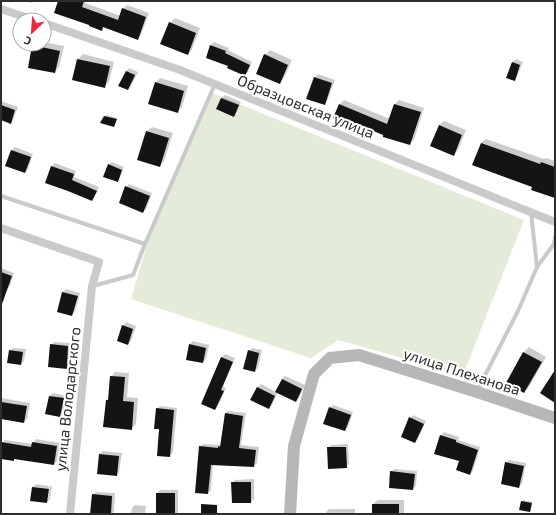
<svg xmlns="http://www.w3.org/2000/svg" width="556" height="515" viewBox="0 0 556 515" font-family="'Exo 2',sans-serif">
	<rect width="100%" height="100%" fill="#fff"/>
	<path fill="#e4ebd9" d="M210 92 524 220 463 375 338 340 311 358 131 299 148 241Z"/>
	<g fill="#0003">
		<path d="M25 1H34L31 3Z"/>
		<path d="M60 1H86L85 3 121 16 123 9 127 5 149 13 141 35 137 39 104 27 101 29Z"/>
		<path d="M175 18 200 28 192 49 188 54 170 23Z"/>
		<path d="M44 42 64 46 59 67 55 72 33 46 35 44H44Z"/>
		<path d="M214 42 229 48 228 50 252 62 248 72 244 75 230 65 211 45Z"/>
		<path d="M270 50 292 60 284 78 280 83 265 55Z"/>
		<path d="M83 54 114 62 109 82 104 87 78 59Z"/>
		<path d="M516 59 523 62 517 77 514 80 507 78 513 62Z"/>
		<path d="M129 68 138 72 131 86 128 89 126 71Z"/>
		<path d="M318 74 335 80 327 101 324 104 308 98 315 77Z"/>
		<path d="M160 78 188 86 182 107 177 112 155 83Z"/>
		<path d="M225 95 241 102 236 113 233 116 217 109 222 98Z"/>
		<path d="M344 100 390 119 395 104 399 100 424 108 414 140 409 144 352 122 340 104Z"/>
		<path d="M1 101 18 107 13 120 10 123 1 119Z"/>
		<path d="M106 115 117 118 115 125 114 126 101 123Z"/>
		<path d="M444 121 466 130 458 150 453 155 439 125Z"/>
		<path d="M152 127 173 133 164 161 160 166 147 131Z"/>
		<path d="M486 139 544 159 546 158 555 161V197L533 186 481 143Z"/>
		<path d="M15 147 33 154 28 169 25 172 12 150Z"/>
		<path d="M112 162 124 167 120 178 117 181 108 165Z"/>
		<path d="M55 163 76 171 74 177 99 187 95 196 92 200 46 183 52 166Z"/>
		<path d="M129 184 152 193 146 209 143 212 126 187Z"/>
		<path d="M1 268 14 273 10 286 7 289 1 286Z"/>
		<path d="M66 289 80 293 75 312 72 315 63 292Z"/>
		<path d="M126 322 136 326 131 341 128 344 123 326Z"/>
		<path d="M193 341 209 345 206 359 203 362 190 344Z"/>
		<path d="M54 342 71 343 69 365 66 368 51 345Z"/>
		<path d="M529 347 546 357 529 387 524 392 507 383 524 352Z"/>
		<path d="M13 348 26 349 24 361 21 364 10 351Z"/>
		<path d="M252 348 262 350 258 368 255 371 249 351Z"/>
		<path d="M225 354 235 358 223 387 226 388 218 406 215 409 202 403 222 357Z"/>
		<path d="M115 372 129 373 127 397 138 398 136 424 131 429 107 400 110 397 111 377Z"/>
		<path d="M285 376 305 385 299 398 296 401 278 392 272 405 269 408 252 399 258 387 261 384 276 392 282 379Z"/>
		<path d="M53 393 66 396 63 413 60 416 50 396Z"/>
		<path d="M1 398 30 403 27 419 24 422 1 418Z"/>
		<path d="M333 405 353 412 348 427 345 430 330 408Z"/>
		<path d="M160 406 177 408 173 452 170 456 160 428 157 409Z"/>
		<path d="M228 411 246 413 241 445 259 447 257 463 254 466 213 464 211 490 208 493 200 447 203 444 221 445 225 414Z"/>
		<path d="M413 415 426 421 418 439 415 442 410 418Z"/>
		<path d="M444 432 459 437 458 440 480 447 473 471 470 474 460 460 436 453 441 435Z"/>
		<path d="M36 439 60 443 57 461 54 464 15 458 13 460 1 458 2 443 5 440 33 444Z"/>
		<path d="M348 444 349 464 346 467 328 448 331 445Z"/>
		<path d="M103 451 122 453 119 472 116 475 100 454Z"/>
		<path d="M509 460 526 463 522 484 519 487 506 463Z"/>
		<path d="M394 469 417 471 416 486 413 489 391 472Z"/>
		<path d="M254 479V499L251 502 232 483 235 480Z"/>
		<path d="M36 484 49 486 46 500H48L50 486H52L50 499 47 502 31 500 33 487Z"/>
		<path d="M160 490H178V513L176 514H157V493Z"/>
		<path d="M96 492 115 493 114 512 112 514H91L93 495Z"/>
		<path d="M378 500H404V514H373V504Z"/>
		<path d="M523 500 532 502 531 510 530 511 522 501Z"/>
		<path d="M135 505 146 506 145 514H131L132 508Z"/>
		<path d="M329 509H355V514H326V512Z"/>
	</g>
	<g fill="#141414">
		<path d="M58 1H84L82 7 118 20 122 8 146 17 138 40 103 27 102 31 89 26V25L54 13Z"/>
		<path d="M169 22 196 33 188 55 160 44Z"/>
		<path d="M32 45 60 51 55 73 28 68Z"/>
		<path d="M210 45 226 51 225 53 250 65 245 76 227 68 228 66 206 58Z"/>
		<path d="M264 54 288 65 280 84 256 74Z"/>
		<path d="M77 59 110 66 105 88 72 80Z"/>
		<path d="M512 62 520 65 515 81 506 78Z"/>
		<path d="M126 71 135 75 128 90 118 86Z"/>
		<path d="M314 77 332 83 325 105 306 99Z"/>
		<path d="M155 82 184 91 178 113 148 104Z"/>
		<path d="M221 98 239 105 234 117 216 109Z"/>
		<path d="M339 104 387 124 394 104 421 112 410 145 383 137V135L352 122 351 125 333 118Z"/>
		<path d="M1 105 15 110 11 124 1 120Z"/>
		<path d="M104 116 117 119 114 127 100 123Z"/>
		<path d="M439 125 462 135 454 156 430 146Z"/>
		<path d="M146 131 169 138 160 167 137 160Z"/>
		<path d="M481 143 540 164 541 162 555 167V198L531 190 532 187 472 165Z"/>
		<path d="M11 150 31 157 25 173 5 166Z"/>
		<path d="M108 164 122 170 118 182 103 177Z"/>
		<path d="M51 166 74 174 72 180 97 191 92 201 68 191 45 183Z"/>
		<path d="M125 186 150 196 143 213 119 203Z"/>
		<path d="M1 272 12 276 2 304H1Z"/>
		<path d="M62 292 78 296 72 316 57 312Z"/>
		<path d="M122 325 133 329 128 345 117 341Z"/>
		<path d="M50 344 68 346 67 369 48 367Z"/>
		<path d="M189 344 206 348 203 363 186 360Z"/>
		<path d="M9 350 23 352 21 365 7 363Z"/>
		<path d="M248 350 259 353 255 372 243 369Z"/>
		<path d="M523 352 542 362 524 393 506 383Z"/>
		<path d="M221 357 233 362 221 390 224 391 215 410 201 404Z"/>
		<path d="M555 370V403L540 393Z"/>
		<path d="M110 376 125 377 123 401 134 402 132 430 103 427 106 400H108Z"/>
		<path d="M282 379 302 389 296 402 275 392Z"/>
		<path d="M257 387 275 396 269 409 250 400Z"/>
		<path d="M49 396 64 398 60 417 45 414Z"/>
		<path d="M1 402 27 406 24 423 1 419Z"/>
		<path d="M329 407 351 415 345 431 323 424Z"/>
		<path d="M156 408 174 410 170 457 157 456 159 429H154Z"/>
		<path d="M225 413 243 416 239 448 256 450 254 467 211 465 208 494 195 493 199 446 218 448V446L220 447Z"/>
		<path d="M409 417 424 424 415 443 401 437Z"/>
		<path d="M440 435 456 440V442L478 450 470 475 456 470 459 461 434 454Z"/>
		<path d="M1 442 31 447 32 442 57 446 54 465 14 459V461L1 459Z"/>
		<path d="M327 447H346L347 468 328 469Z"/>
		<path d="M99 454 119 456 117 476 97 474Z"/>
		<path d="M505 462 524 466 519 488 501 484Z"/>
		<path d="M390 471 415 474 413 490 389 488Z"/>
		<path d="M231 482H251V503H232Z"/>
		<path d="M32 487 49 489 47 503 30 501Z"/>
		<rect x="156" y="493" width="19" height="21"/>
		<path d="M92 494 112 496 111 514H90Z"/>
		<path d="M521 501 532 503 530 512 519 510Z"/>
		<path d="M201 504 217 505V514H201Z"/>
		<rect x="372" y="504" width="27" height="10"/>
	</g>
	<g fill="none" stroke-linecap="round" stroke-linejoin="round">
		<g stroke="#cacaca" stroke-width="4">
			<path d="M1 196 145 244"/>
			<path d="M531 212 537 267"/>
			<path d="M93 286 133 275 145 244 215 84"/>
			<path d="M477 391 518 311 537 267 554 244 555 237"/>
		</g>
		<g stroke="#cacaca" stroke-width="8">
			<path d="M1 9 34 20"/>
			<path d="M44 23 180 70 555 222"/>
			<path d="M1 228 99 262 92 286 70 514"/>
		</g>
		<path stroke="#b7b7b7" stroke-width="12" d="M290 514 294 446 314 374 330 358 359 355 477 392 555 418"/>
	</g>
	<g text-anchor="middle" dominant-baseline="central" stroke-width="4" stroke-linejoin="round" paint-order="stroke">
		<g font-size="15" fill="#2d2d2d" stroke="#fff">
			<text transform="translate(306 106) rotate(22)">Образцовская улица</text>
			<text transform="translate(462 371) rotate(18)">улица Плеханова</text>
			<text transform="translate(67 399) rotate(-84)">улица Володарского</text>
		</g>
	</g>
	<rect width="556" height="515" fill="none" stroke="#2d2d2d" stroke-width="4"/>
	<g transform="translate(32 32) rotate(206)"><circle r="19" fill="#ffffff" stroke="#ababab"/>
	<path d="M0-3L7 15L0 10L-7 15Z" fill="#ee253f"/>
	<text y="-6" font-size="11" font-weight="bold" text-anchor="middle" fill="#2d2d2d">С</text>
	</g>
</svg>
